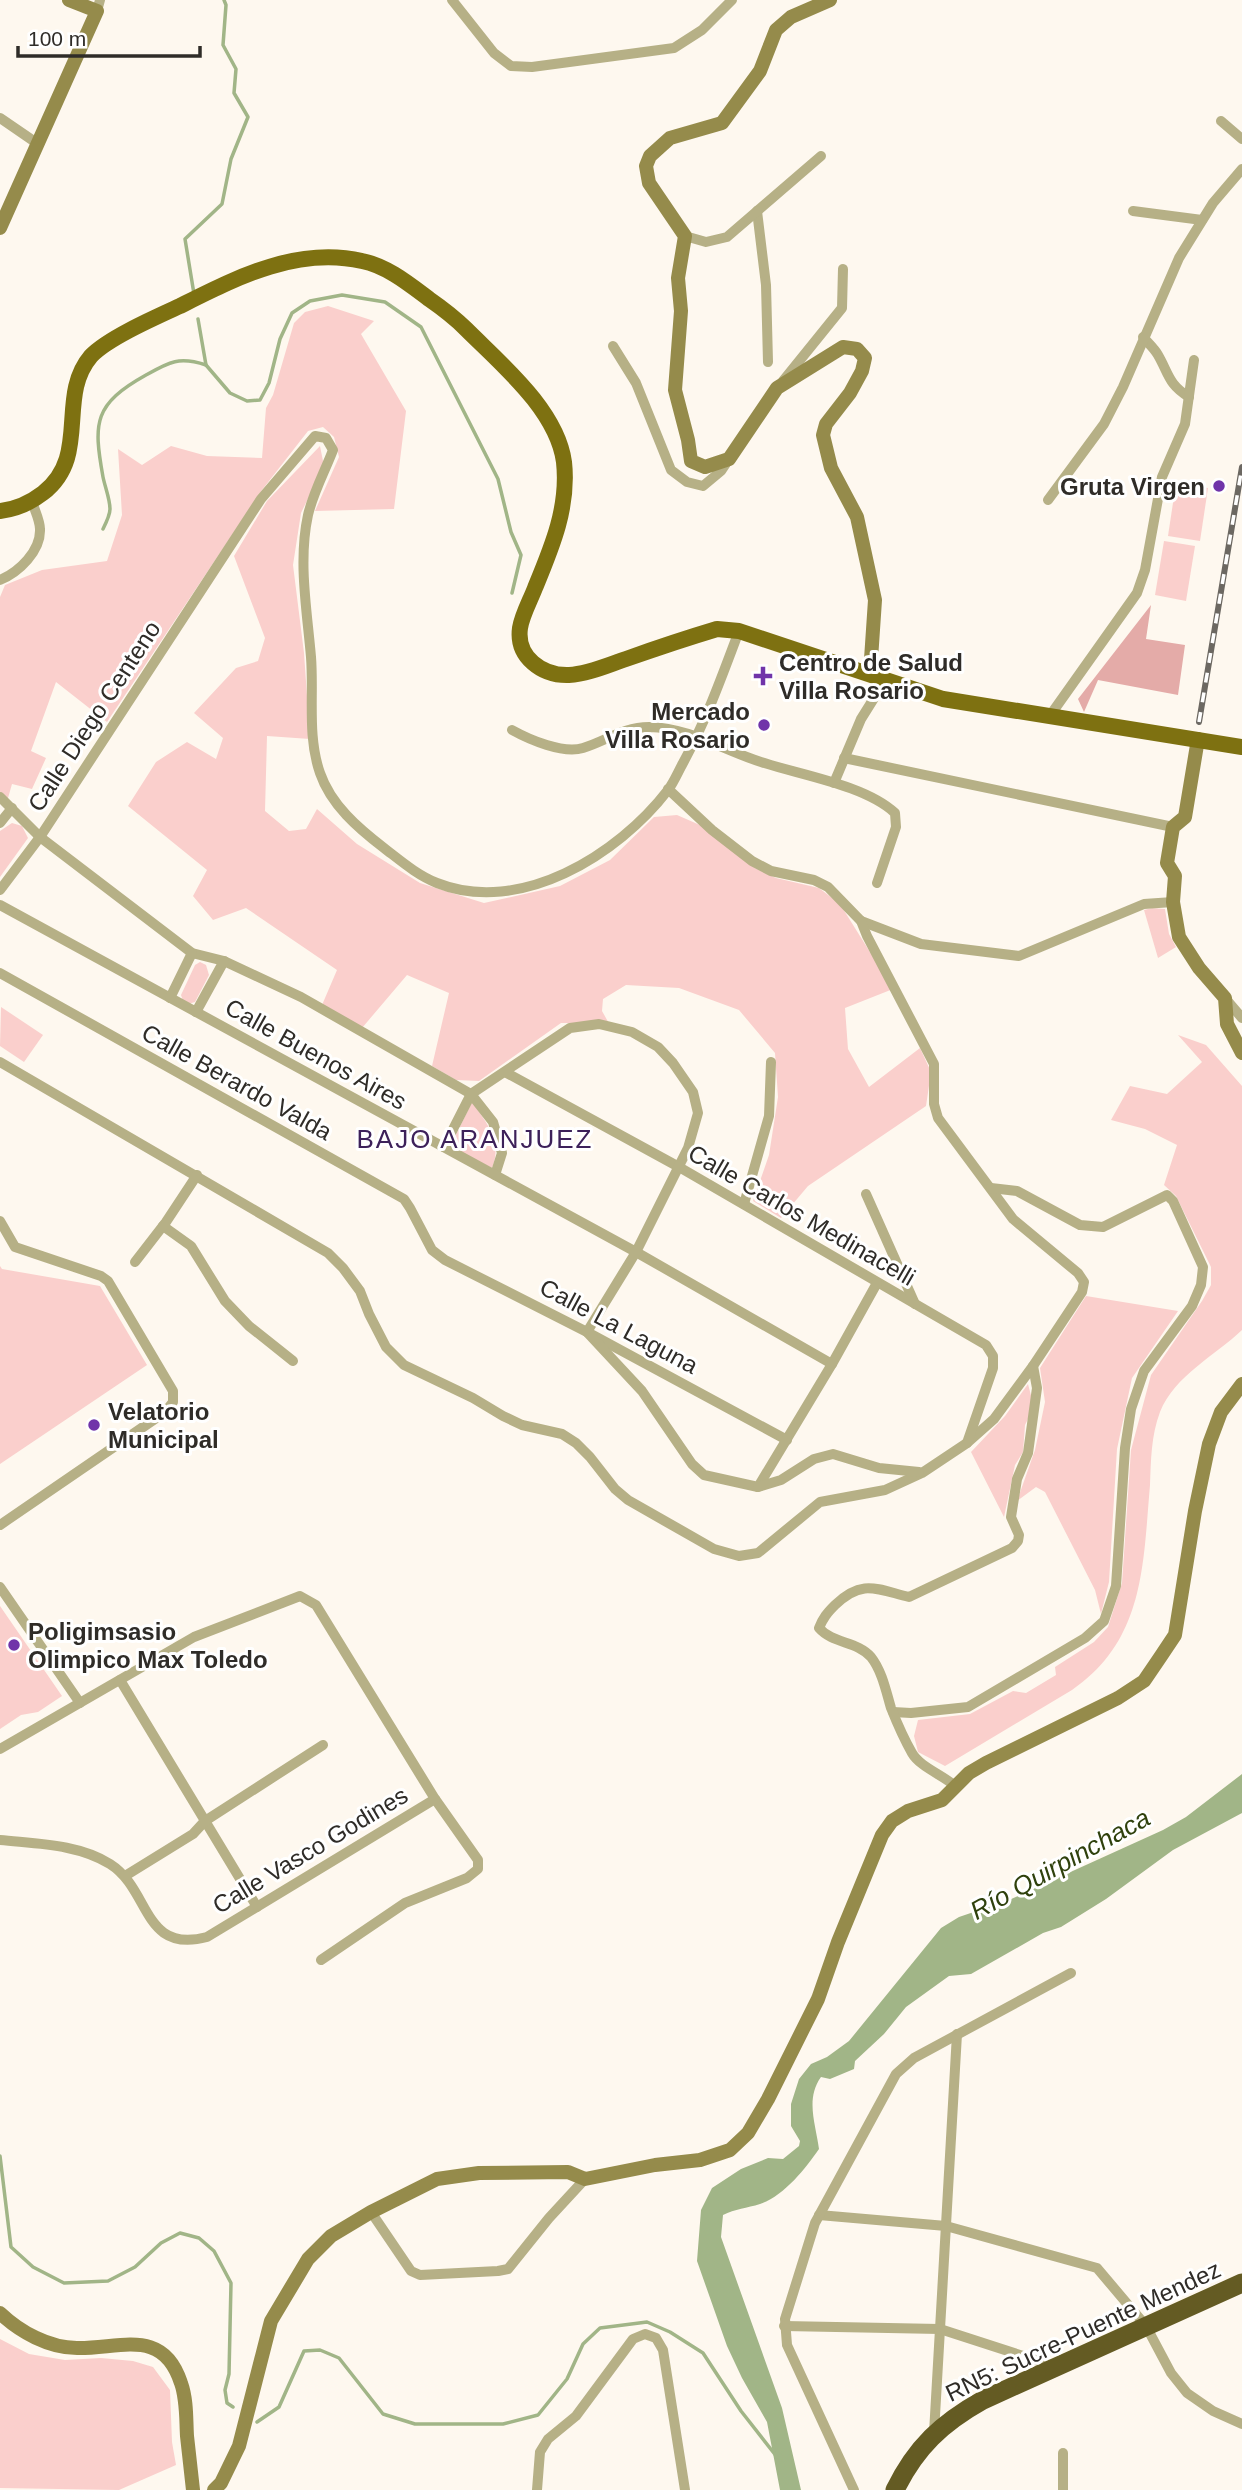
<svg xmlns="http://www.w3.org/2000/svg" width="1242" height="2490" viewBox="0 0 1242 2490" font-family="Helvetica,sans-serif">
	<rect width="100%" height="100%" fill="#fef8ef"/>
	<g fill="#facfcc">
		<path d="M328 306 374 321 361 334 406 411 394 509 315 511 339 457 334 437 323 427 308 431 262 490 107 722 56 682 31 751 46 758 32 789 12 784 6 805 0 801V597L5 585 42 570 107 561 122 515 118 449 142 465 171 446 207 456 262 458 266 408 273 395 294 323 305 312Z"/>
		<path d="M320 446 324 466 301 513 293 565 304 653 310 739 267 736 265 811 289 831 306 829 317 809 357 844 420 883 484 903 560 886 610 860 654 817 677 815 709 829 755 868 776 878 819 888 840 904 893 989 845 1008 848 1049 869 1087 920 1048 931 1072 926 1106 808 1186 781 1218 753 1201 769 1155 778 1097 775 1053 739 1010 679 988 626 985 603 999 602 1011 611 1027 598 1023H561L479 1081 456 1080 432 1066 449 993 407 975 362 1028 322 1005 337 970 246 908 213 920 193 896 207 870 128 806 156 762 187 742 216 759 223 738 194 713 236 668 258 661 265 638 234 556 267 501Z"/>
		<path d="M1176 483 1208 488 1200 541 1168 536Z"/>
		<path d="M1164 541 1195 546 1186 601 1155 595Z"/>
		<path d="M12 823 22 826 28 838 0 877V831Z"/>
		<path d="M1152 908 1165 909 1169 934 1176 947 1158 958 1144 910Z"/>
		<path d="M200 962 206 965 209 975 195 1002 188 1004 183 1001 181 995 195 965Z"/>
		<path d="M1 1007 43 1035 24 1062 0 1046Z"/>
		<path d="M1178 1035 1206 1045 1242 1086V1330C1215 1356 1175 1375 1160 1412 1151 1436 1151 1460 1150 1485 1143 1564 1145 1640 1072 1690L945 1766 918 1752 914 1736 918 1720 970 1714 1013 1691 1026 1693 1056 1675 1055 1667 1094 1642 1108 1627 1122 1583 1131 1450 1151 1375 1202 1301 1211 1285V1267L1176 1196 1164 1185 1177 1145 1145 1129 1111 1120 1130 1086 1167 1094 1202 1062Z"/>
		<path d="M472 1102C487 1123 503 1143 492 1168L453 1149 451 1145Z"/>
		<path d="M0 1266 2 1269 100 1286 147 1365 0 1464Z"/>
		<path d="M1086 1296 1178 1311 1132 1378 1117 1449 1109 1582 1101 1614 1095 1590 1045 1492 1036 1487 1017 1501 1035 1450 1045 1402 1040 1368Z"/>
		<path d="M1028 1384 1034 1407 1025 1425 1023 1452 1015 1465 1004 1517 971 1452 1005 1416Z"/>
		<path d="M0 1606 62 1696 38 1712 21 1715 0 1729Z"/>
		<path d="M0 2339 29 2354 65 2360 101 2358 133 2361 153 2367 170 2390 172 2442 176 2465 119 2490 0 2488Z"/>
	</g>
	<path fill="#e4aba8" d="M1151 605 1146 639 1185 645 1178 695 1098 680 1084 712 1078 699Z"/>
	<path fill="#a1b587" d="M1242 1774V1813L1173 1850 1106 1899 1061 1927 1043 1933 971 1974 949 1976 906 2007 884 2034 855 2061 854 2069 830 2079 821 2077C805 2099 816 2125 819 2149 805 2169 784 2196 760 2204 747 2208 735 2209 723 2215L721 2237 782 2408 801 2490H780L767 2422 742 2378 727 2346 697 2261 701 2210 712 2188 741 2169 768 2158 783 2159 799 2146 800 2141 791 2126V2104L799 2079 811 2064 827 2057 849 2041 941 1928 959 1917 1009 1900 1163 1830 1186 1817Z"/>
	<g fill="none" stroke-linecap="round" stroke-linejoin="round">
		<g stroke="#a1b587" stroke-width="3.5">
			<path d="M194 294 185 239 222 204 231 159 248 117 234 93 236 69 223 45 226 5 224 0"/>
			<path d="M198 319 206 365 230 393 247 401 260 400 269 383 280 339 292 313 310 301 342 295 385 302 421 327 498 479 511 532 521 555 512 593"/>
			<path d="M103 529C106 523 110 515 110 509 110 499 105 487 103 477 93 422 94 404 146 375 169 362 179 356 206 365"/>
			<path d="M0 2156 11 2247 33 2267 64 2283 108 2281 135 2267 161 2243 180 2233 199 2238 214 2251 231 2283 229 2374 225 2390 227 2403 233 2407"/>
			<path d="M257 2422 279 2407 304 2351 320 2350 339 2358 383 2414 415 2424H503L538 2415 567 2379 583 2344 600 2328 647 2322 670 2332 703 2353 741 2411 777 2457"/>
		</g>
		<g stroke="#b6b086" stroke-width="10">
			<path d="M452 0 494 53 511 66 532 67 674 48 702 30 732 0"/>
			<path d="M97 11 100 0"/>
			<path d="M0 118 38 144"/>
			<path d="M1221 121 1242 139"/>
			<path d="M757 211 766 285 768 362"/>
			<path d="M1133 211 1202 220"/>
			<path d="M685 236 706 242 727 237 821 156"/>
			<path d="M1143 337C1148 343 1154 348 1158 355 1169 374 1168 384 1189 397"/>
			<path d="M613 346 636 383 671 470 687 482 703 486 721 471 729 459"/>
			<path d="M783 381 842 308 843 269"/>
			<path d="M1048 500 1104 424 1123 387 1179 258 1213 203 1242 169"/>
			<path d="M0 580C19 572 41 551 40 529 40 520 34 509 32 501"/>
			<path d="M1049 717 1137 593 1145 570 1162 477 1185 424 1194 360"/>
			<path d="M512 730C530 740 563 754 583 748 606 741 623 727 649 727 690 728 723 750 761 762 800 775 865 785 895 813L896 827 877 883"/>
			<path d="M844 758 1173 827"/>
			<path d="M834 783 861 719 886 679"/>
			<path d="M0 797 40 837 192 953 224 961 301 997 471 1094 493 1122 502 1153 495 1175"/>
			<path d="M0 823 12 808"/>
			<path d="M0 890 40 837 261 499 315 436 326 438 333 450C325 471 313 493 308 515 298 561 307 610 311 657 314 695 307 736 320 773 331 805 358 828 384 848 401 861 417 875 437 883 520 916 618 855 668 790 674 782 678 772 683 763 706 721 722 676 739 631"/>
			<path d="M0 905 636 1252 832 1364"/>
			<path d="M861 921 921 944 1019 956 1144 904 1173 902"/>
			<path d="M0 973 404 1199 410 1208 432 1250 445 1260 587 1332 787 1440"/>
			<path d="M170 998 192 953"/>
			<path d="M1225 998 1242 1018"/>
			<path d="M196 1012 224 961"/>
			<path d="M0 1062 328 1253 343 1268 360 1291 369 1314 386 1347 404 1365 473 1398 503 1416 522 1425 562 1434 576 1443 590 1457 615 1489 628 1500 714 1549 739 1556 758 1553 820 1502 885 1490 922 1473 967 1443 994 1419 1033 1366 1082 1292 1084 1282 1078 1273 1013 1219 938 1118 934 1104V1064L867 936 861 921 828 887 814 880 771 871 752 861 712 830 668 789"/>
			<path d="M505 1072 679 1167 986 1345 993 1356V1368L967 1443"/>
			<path d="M444 1147 471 1094 570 1028 599 1024 632 1032 658 1047 673 1063 693 1092 698 1113 688 1148 636 1252 587 1332 642 1391 692 1464 704 1475 758 1487 832 1364 877 1283"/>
			<path d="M866 1194 915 1304"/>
			<path d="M744 1204 769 1116 771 1062"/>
			<path d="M0 1221 15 1247 101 1276 108 1281 173 1391V1402L165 1412 0 1525"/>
			<path d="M163 1226 191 1246 225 1301 249 1326 293 1361"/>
			<path d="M135 1262 166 1222 197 1175"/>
			<path d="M758 1487 781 1480 814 1459 833 1454 879 1468 919 1472"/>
			<path d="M0 1587 80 1703"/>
			<path d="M120 1680 257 1907"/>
			<path d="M893 1712 911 1713 968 1707 1085 1638 1104 1621 1116 1586 1125 1448 1131 1409 1144 1371 1192 1306 1201 1285 1203 1267 1173 1201 1167 1195 1103 1227 1080 1225 1017 1191 991 1188"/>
			<path d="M0 1749 194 1637 300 1596 316 1605 435 1799 478 1860V1869L467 1878 405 1903 321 1960"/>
			<path d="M955 1786C943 1775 920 1767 912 1753 904 1739 897 1723 891 1708 886 1691 882 1671 871 1657 857 1641 833 1644 819 1628 823 1618 827 1613 835 1605 862 1579 876 1589 909 1597L1012 1548 1018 1541 1019 1535 1011 1517 1017 1479 1028 1453 1037 1388 1033 1366"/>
			<path d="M0 1840C37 1844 78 1844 110 1864 151 1890 142 1954 207 1937L435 1799"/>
			<path d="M125 1876 193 1834 205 1821 323 1745"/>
			<path d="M371 2212 411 2271 420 2275 498 2271 508 2269 549 2218 585 2179"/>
			<path d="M819 2215 946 2226 1097 2268 1146 2326 1171 2373 1187 2393 1213 2411 1242 2424"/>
			<path d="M784 2326 940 2329 1054 2366"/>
			<path d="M934 2433 957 2034"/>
			<path d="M1063 2453V2490"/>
			<path d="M537 2490 540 2452 548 2439 576 2416 633 2339 645 2334 656 2338 663 2350 685 2490"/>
			<path d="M854 2490 787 2345 785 2319 815 2223 896 2074 914 2058 1071 1973"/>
		</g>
		<g stroke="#958b4b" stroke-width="14">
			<path d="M830 0 791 17 776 30 760 71 722 123 670 138 650 156 646 166 649 183 685 236 678 278 681 311 675 390 688 440 691 461 705 467 729 459 777 388 843 347 857 349 865 358 862 371 850 393 826 424 823 435 831 468 857 517 875 600 870 674"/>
			<path d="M0 228 97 11 69 0"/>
			<path d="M1198 739 1185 817 1173 827 1167 863 1175 876 1173 902 1179 937 1199 968 1225 998 1227 1024 1242 1053"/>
			<path d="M0 2313C20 2332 49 2348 77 2348 120 2349 163 2327 181 2383 187 2400 186 2419 187 2436 189 2454 191 2472 193 2490"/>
			<path d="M214 2490 221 2483 239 2446 271 2321 308 2259 331 2236 371 2212 437 2179 479 2173 568 2172 585 2179 655 2165 700 2160 730 2150 748 2133 768 2099 818 1999 838 1942 882 1835 892 1821 908 1811 942 1800 969 1773 986 1763 1118 1698 1144 1681 1161 1656 1175 1635 1195 1511 1209 1444 1221 1412 1242 1384"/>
		</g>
		<path stroke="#7e7111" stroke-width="16" d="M0 511C17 509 30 503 43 493 91 456 56 397 91 356 108 338 156 317 180 306 236 278 297 246 362 261 387 266 409 284 429 299 442 308 455 318 466 329 501 364 557 410 564 462 569 507 552 547 535 588 530 601 522 615 520 628 516 657 542 676 569 675 588 674 608 665 626 659 657 648 687 638 717 629L739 631 943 699 1242 747"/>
		<path stroke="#645b23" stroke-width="19" d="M895 2490C916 2447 942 2423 983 2400L1242 2283"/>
		<g stroke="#6c6862" stroke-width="6">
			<path id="rail" d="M1199 722 1242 467"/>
		</g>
		<use href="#rail" stroke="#fff" stroke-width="3.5" stroke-dasharray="10" stroke-linecap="butt"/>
	</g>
	<g fill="#7034a9" stroke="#fff" stroke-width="2.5">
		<circle cx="1219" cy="486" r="7"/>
		<path d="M759.5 665.5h7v7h7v7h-7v7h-7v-7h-7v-7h7z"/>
		<circle cx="764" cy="725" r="7"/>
		<circle cx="94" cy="1425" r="7"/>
		<circle cx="14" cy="1645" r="7"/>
	</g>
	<g text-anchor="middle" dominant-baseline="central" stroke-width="6" stroke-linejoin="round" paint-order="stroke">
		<g font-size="24" font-weight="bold" fill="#2f2c28" stroke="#fff" text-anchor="start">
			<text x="1205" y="486" text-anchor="end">Gruta Virgen</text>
			<text x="779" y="662">Centro de Salud<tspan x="779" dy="28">Villa Rosario</tspan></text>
			<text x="750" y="711" text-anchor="end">Mercado<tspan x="750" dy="28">Villa Rosario</tspan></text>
			<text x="108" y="1411">Velatorio<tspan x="108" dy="28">Municipal</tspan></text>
			<text x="28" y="1631">Poligimsasio<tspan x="28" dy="28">Olimpico Max Toledo</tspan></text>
		</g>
		<g font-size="24" fill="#2f2c28" stroke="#fff">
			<text transform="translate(94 716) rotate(-57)">Calle Diego Centeno</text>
			<text transform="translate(316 1054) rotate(29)">Calle Buenos Aires</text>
			<text transform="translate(237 1082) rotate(29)">Calle Berardo Valda</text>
			<text transform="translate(802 1215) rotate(30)">Calle Carlos Medinacelli</text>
			<text transform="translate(619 1326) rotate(28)">Calle La Laguna</text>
			<text transform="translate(310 1850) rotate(-31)">Calle Vasco Godines</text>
			<text transform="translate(1083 2331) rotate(-25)">RN5: Sucre-Puente Mendez</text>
		</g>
		<g font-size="26" letter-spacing="2" fill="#3d215a" stroke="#fff">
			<text x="475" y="1139">BAJO ARANJUEZ</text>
		</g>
		<g font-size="26" font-style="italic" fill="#2f410d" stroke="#fff">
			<text transform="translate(1060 1864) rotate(-29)">Río Quirpinchaca</text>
		</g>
	</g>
	<path d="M18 46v10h182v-10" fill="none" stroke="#2f2c28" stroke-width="3.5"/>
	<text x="28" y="46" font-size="21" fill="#2f2c28" stroke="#ffffff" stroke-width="5" paint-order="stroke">100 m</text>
</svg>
